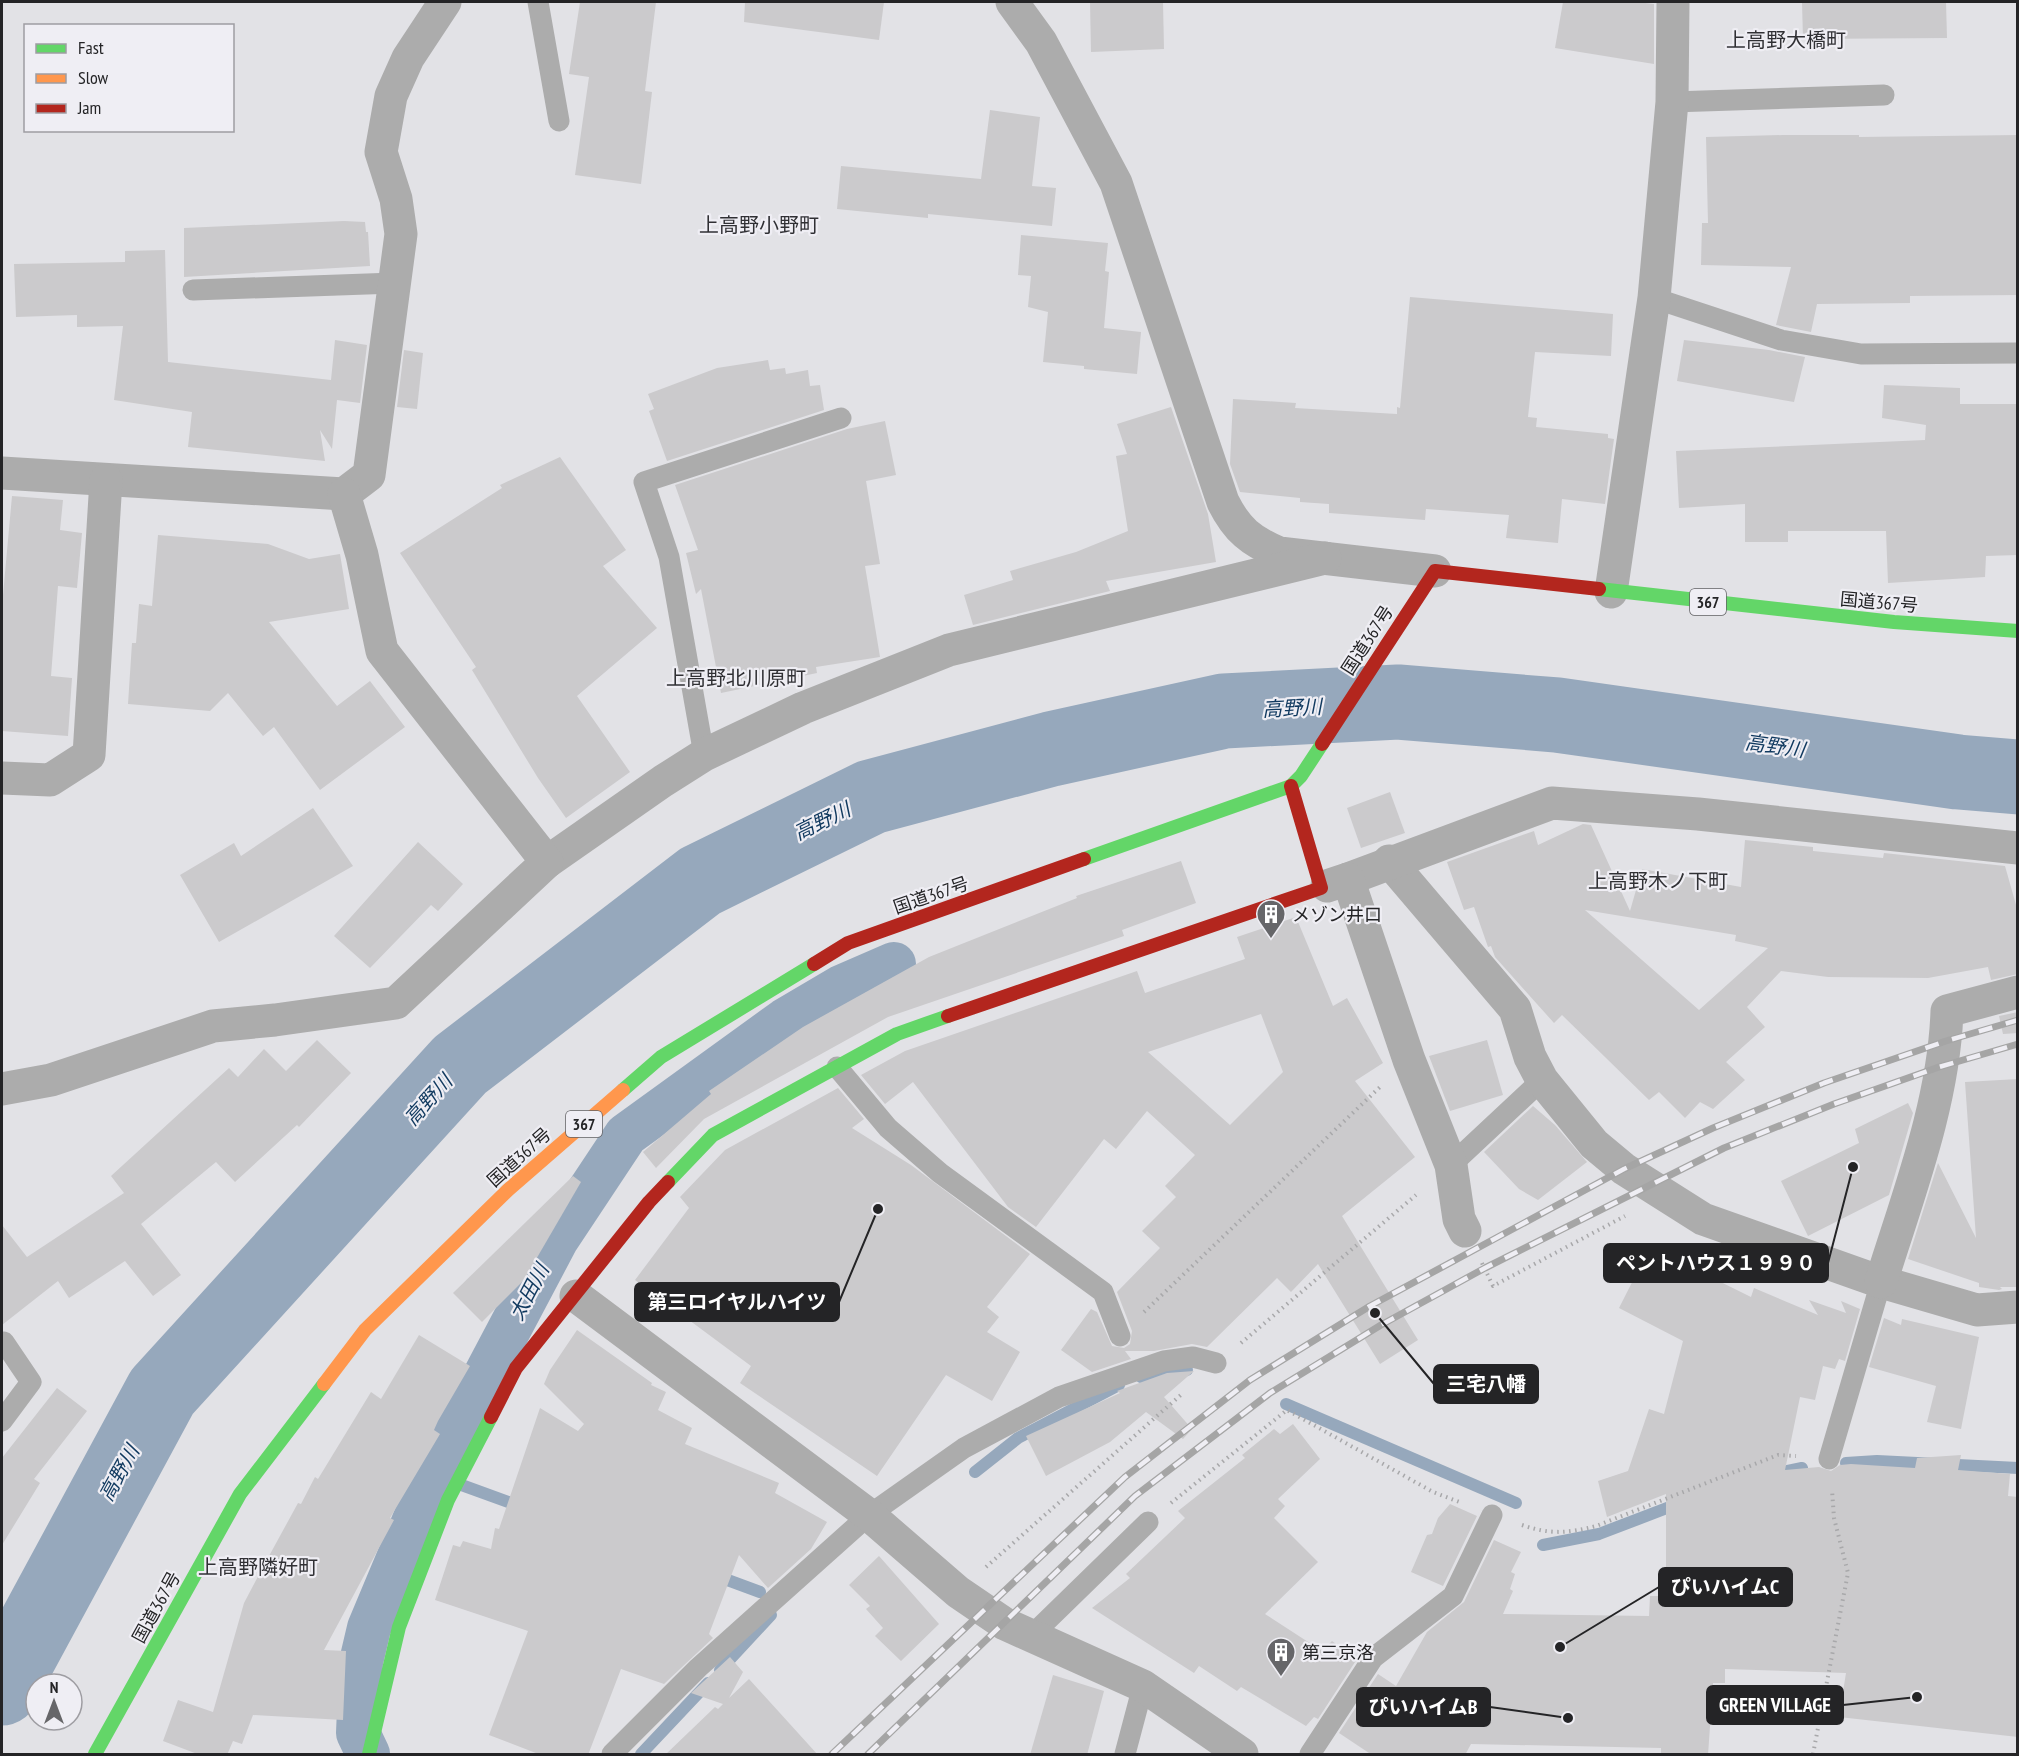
<svg xmlns="http://www.w3.org/2000/svg" width="2019" height="1756" viewBox="0 0 2019 1756" font-family="'PT Sans Narrow','Noto Sans JP',sans-serif">
	<rect width="100%" height="100%" fill="#e2e2e6"/>
	<g fill="none" stroke-linecap="round" stroke-linejoin="round">
		<g stroke="#96a8bc" stroke-width="12">
			<path d="M1141 1377 1187 1370"/>
			<path d="M1286 1404 1516 1503"/>
			<path d="M1846 1463 1877 1461 2018 1468"/>
			<path d="M975 1472 1018 1438 1119 1385"/>
			<path d="M1777 1473 1802 1468"/>
			<path d="M434 1475 522 1507"/>
			<path d="M1543 1545 1599 1534 1680 1503"/>
			<path d="M714 1575 760 1592"/>
			<path d="M720 1670 771 1615"/>
			<path d="M641 1754 708 1683"/>
		</g>
		<path stroke="#96a8bc" stroke-width="44" d="M368 1754 358 1733 361 1662 369 1628 436 1468 557 1239 626 1135 785 1020 841 987 894 964"/>
		<path stroke="#96a8bc" stroke-width="75" d="M2 1688 162 1392 460 1065 700 881 871 797 1051 749 1224 711 1398 702 1557 715 1958 772 2018 777"/>
	</g>
	<g fill="#cbcacc" fill-rule="evenodd">
		<path d="M580 2H656L645 91 652 92 641 184 575 175 589 77 569 74Z"/>
		<path d="M745 2H884L879 40 744 22Z"/>
		<path d="M1090 2H1163L1164 49 1091 52Z"/>
		<path d="M1563 2H1637L1654 4V64L1555 48Z"/>
		<path d="M1802 2H1946L1947 38 1803 39Z"/>
		<path d="M990 110 1040 117 1032 186 1056 188 1052 226 928 214V218L837 209 841 166 981 179Z"/>
		<path d="M1783 135H1859V137L2018 135V295L1910 296V303L1817 304 1811 332 1776 325 1791 267 1701 265 1702 223H1708L1706 137Z"/>
		<path d="M344 221 365 222 366 232H368L370 266 184 277V228Z"/>
		<path d="M1021 235 1108 243 1105 271 1109 272 1104 328 1141 332 1137 374 1084 369V366L1043 362 1048 312 1028 307 1031 276 1018 275Z"/>
		<path d="M165 250 168 362 331 380 335 340 367 345 360 403 337 400 332 449 320 430 325 461 188 447 192 412 114 400 123 326 77 327V315L16 317 14 264 125 262V251Z"/>
		<path d="M1410 297 1613 314 1611 356 1535 352 1528 417 1537 418 1536 427 1608 434V438L1614 439 1605 504 1562 499 1558 543 1506 538 1509 515 1426 509 1425 520 1329 513V504L1300 502V498L1240 492 1230 464 1233 399 1296 403 1295 408 1397 414V407L1400 408Z"/>
		<path d="M1684 340 1769 350 1805 357 1794 402 1677 381Z"/>
		<path d="M404 350 423 353 417 409 397 407Z"/>
		<path d="M768 360 770 370 785 368 786 374 808 370 810 386 820 385 824 410 667 461 649 411 654 409 648 394 717 368Z"/>
		<path d="M1884 385 1960 388V404H2018V555L1986 556 1985 577 1888 583 1886 531H1788V542H1745V504L1679 508 1676 451 1925 440 1926 425 1882 418Z"/>
		<path d="M1171 407 1208 514 1216 562 1106 581 1110 591 973 625 964 595 1013 580 1010 571 1076 552 1128 531 1116 456 1127 454 1117 424Z"/>
		<path d="M885 421 896 475 866 481 880 564 865 566 880 657 816 667 817 673 721 693 701 589 696 594 686 553 698 550 675 485 847 429Z"/>
		<path d="M560 457 626 550 603 566 657 628 577 696 630 772 566 818 538 778 472 670 476 667 400 553 502 488 500 485Z"/>
		<path d="M12 496 63 500 60 530 82 533 77 588 58 586 51 676 72 678 68 736 2 731V606Z"/>
		<path d="M158 535 268 544 309 559 340 554 349 609 269 622 337 706 370 681 405 727 320 790 274 727 263 736 228 693 210 711 128 704 132 643H136L139 604 152 606Z"/>
		<path d="M1390 792 1405 833 1361 848 1347 808Z"/>
		<path d="M313 808 353 866 219 942 180 875 234 843 241 856Z"/>
		<path d="M1583 824 1591 825 1630 911 1642 869 1741 887 1745 840 1813 847V851L1883 858 1884 853 2005 866 2018 912V974L1991 980 1988 967 1928 978 1828 977 1781 971 1747 1007 1765 1027 1726 1062 1745 1080 1713 1109 1700 1102 1685 1118 1659 1092 1649 1100 1562 1015 1554 1023 1495 957 1491 946 1488 947 1474 907 1464 910 1447 862 1534 831 1538 845ZM1585 910 1736 935 1735 941 1768 948 1699 1010Z"/>
		<path d="M418 842 463 884 438 911 431 905 370 968 334 936Z"/>
		<path d="M1181 861 1196 903 1122 930 1124 936 888 1017 704 1119 656 1168 643 1152 711 1094 709 1091 803 1027 929 957 1077 898 1076 896Z"/>
		<path d="M1296 917 1333 1006 1347 998 1383 1063 1355 1081 1415 1157 1342 1216 1418 1340 1380 1364 1318 1264 1291 1292 1277 1278 1207 1347 1192 1344 1154 1351H1125L1131 1359 1092 1372 1061 1350 1091 1309 1097 1312 1112 1346 1124 1348 1130 1344 1132 1331 1117 1292 1160 1248 1142 1231 1176 1197 1165 1186 1195 1155 1147 1111 1116 1149 1104 1139 1036 1227 1008 1207 913 1082 885 1104 861 1075 905 1051 1137 971 1145 993 1245 959 1237 937ZM1261 1014 1283 1072 1230 1125 1148 1052Z"/>
		<path d="M2018 1012V1033L2003 1034 1999 1016Z"/>
		<path d="M317 1040 351 1073 321 1104 299 1127 297 1125 235 1182 216 1162 141 1224 181 1275 153 1296 125 1261 69 1298 58 1281 2 1325V1225L27 1257 124 1193 111 1176 229 1068 238 1077 264 1049 286 1071Z"/>
		<path d="M1487 1040 1503 1095 1450 1111 1429 1056Z"/>
		<path d="M2018 1079V1287H2000L2002 1289 1999 1290 1979 1287V1283L1908 1259 1938 1163 1976 1238 1965 1082Z"/>
		<path d="M838 1088 864 1119 852 1128 911 1165 1030 1254 987 1307 999 1317 987 1332 1020 1352 992 1401 946 1375 877 1476 740 1383 751 1366 635 1280 689 1208 680 1197 725 1150Z"/>
		<path d="M1908 1103 1913 1113 1889 1195 1808 1236 1781 1181 1859 1143 1855 1129Z"/>
		<path d="M1533 1106 1555 1125 1587 1162 1538 1200 1519 1189 1484 1152Z"/>
		<path d="M573 1176 581 1182 524 1280 482 1322 453 1293Z"/>
		<path d="M1650 1247 1751 1297 1754 1288 1818 1315 1809 1300 1846 1313 1841 1301 1860 1309 1845 1361 1839 1359 1835 1369 1823 1366 1815 1400 1800 1397 1785 1470 1819 1467 1831 1471 1840 1465 1851 1464 1915 1468 1917 1458 1961 1455 1958 1470 2010 1474 2008 1496 2018 1497V1737L1839 1717 1846 1673 1725 1669V1683H1713L1708 1755H1661V1748L1471 1744 1465 1755H1372L1339 1733 1378 1674 1396 1686 1427 1632 1464 1602 1494 1540 1521 1552 1511 1572 1515 1574 1510 1589 1513 1591 1503 1614 1649 1616 1650 1596H1666V1494L1607 1517 1598 1481 1628 1471 1649 1409 1664 1414 1683 1341 1619 1308Z"/>
		<path d="M1884 1318 1901 1325 1902 1319 1979 1337 1961 1429 1927 1422 1936 1386 1869 1367Z"/>
		<path d="M577 1330 652 1383 651 1385 666 1392 658 1410 692 1428 685 1444 779 1483 775 1493 827 1522 811 1549 768 1588 739 1555 709 1634 713 1638 664 1684 621 1669 588 1755H541L489 1735 528 1631 435 1600 453 1545 460 1547 463 1541 491 1549 495 1528 499 1529 540 1408 578 1431 584 1424 544 1384 550 1370Z"/>
		<path d="M419 1335 470 1366 438 1421 434 1430 440 1434 390 1518 394 1520 324 1650 346 1651 343 1720 253 1715 242 1744 233 1741 227 1755H200L163 1741 178 1700 213 1712 244 1603 263 1567 298 1503 301 1504 315 1477 318 1479 371 1392 381 1399Z"/>
		<path d="M1194 1371 1164 1397 1192 1429 1183 1439 1146 1412 1110 1442 1046 1476 1026 1436 1120 1393 1117 1391 1167 1373Z"/>
		<path d="M57 1388 87 1411 34 1479 40 1483 2 1545V1458Z"/>
		<path d="M1293 1424 1320 1459 1278 1499 1285 1506 1274 1518 1318 1562 1265 1614 1322 1651 1332 1641 1357 1659 1318 1719 1314 1717 1306 1726 1241 1687 1237 1691 1199 1666 1194 1673 1092 1608 1130 1578 1126 1574 1185 1518 1178 1511 1245 1458 1242 1455 1274 1429 1280 1434Z"/>
		<path d="M1450 1504 1477 1516 1443 1586 1411 1572 1427 1535 1432 1534 1438 1518Z"/>
		<path d="M879 1556 939 1624 901 1661 875 1636 883 1628 866 1609 870 1606 849 1585Z"/>
		<path d="M730 1657 743 1672 729 1698 749 1679 818 1755H665L715 1707 718 1709 723 1704 691 1693Z"/>
		<path d="M1053 1675 1104 1691 1087 1755H1030Z"/>
	</g>
	<g fill="none" stroke-linecap="round" stroke-linejoin="round">
		<g stroke="#a8a8aa" stroke-width="4" stroke-dasharray="1.5 4.5" stroke-linecap="butt">
			<path d="M1482 1263 1493 1286 1625 1216"/>
			<path d="M1144 1312 1380 1087"/>
			<path d="M1241 1343 1416 1195"/>
			<path d="M1171 1503 1287 1410 1433 1492 1462 1503"/>
			<path d="M1522 1525C1551 1535 1568 1533 1596 1526L1778 1455 1796 1456"/>
			<path d="M986 1567 1183 1393"/>
			<path d="M1813 1754 1848 1573 1834 1518 1832 1490"/>
		</g>
		<g stroke="#acacac" stroke-width="21">
			<path d="M538 2 559 121"/>
			<path d="M1672 102 1884 95"/>
			<path d="M193 290 395 283"/>
			<path d="M1654 298 1781 340 1861 354 2018 353"/>
			<path d="M704 755 669 557 644 482 841 418"/>
			<path d="M837 1067 888 1128 940 1173 1103 1292 1120 1336"/>
			<path d="M1451 1165 1542 1080"/>
			<path d="M2 1421 31 1382 4 1342"/>
			<path d="M1829 1459 1881 1282"/>
			<path d="M1031 1636 1148 1522"/>
			<path d="M612 1754 698 1668 869 1515 964 1448 1059 1397 1164 1361 1193 1357 1216 1363"/>
			<path d="M1125 1754 1143 1686"/>
			<path d="M1310 1754 1373 1658 1453 1596 1492 1515"/>
		</g>
		<g stroke="#acacac" stroke-width="33">
			<path d="M1012 2 1041 42 1116 183 1223 502C1237 530 1251 541 1279 553L1435 571"/>
			<path d="M2 473 344 494 369 475 401 234 396 199 381 152 391 96 408 58 445 2"/>
			<path d="M1611 592 1654 298 1672 102 1673 2"/>
			<path d="M2 778 50 780 89 755 106 480"/>
			<path d="M1389 861 1515 1009 1530 1057 1542 1080 1594 1144 1624 1169 1703 1219 1881 1282 1977 1310 2018 1307"/>
			<path d="M547 862 663 781 704 755 803 708 949 650 1325 558"/>
			<path d="M1348 879 1552 803 1698 814 2018 848"/>
			<path d="M1327 886 1348 879 1409 1060 1451 1165 1459 1219 1465 1231"/>
			<path d="M2 1089 51 1080 213 1026 275 1020 396 1003 547 862 382 651 362 555 344 494"/>
			<path d="M1881 1282C1908 1195 1944 1103 1947 1011L2018 992"/>
			<path d="M576 1296 869 1515 958 1592 1005 1624 1143 1686 1242 1754"/>
		</g>
		<g stroke="#63d668" stroke-width="14">
			<path d="M1599 589 1894 622 2018 631"/>
			<path d="M1084 859 1291 786 1301 776 1322 744"/>
			<path d="M623 1090 661 1057 814 964"/>
			<path d="M668 1182 713 1135 897 1034 948 1016"/>
			<path d="M95 1754 240 1494 324 1384"/>
			<path d="M369 1754 399 1627 448 1500 491 1417"/>
		</g>
		<path stroke="#ff974d" stroke-width="14" d="M324 1384 365 1330 508 1190 623 1090"/>
		<g stroke="#b3261e" stroke-width="14">
			<path d="M1322 744 1435 571 1599 589"/>
			<path d="M814 964 848 943 1084 859"/>
			<path d="M948 1016 1321 888 1291 786"/>
			<path d="M491 1417 516 1368 649 1202 668 1182"/>
		</g>
		<g stroke="#a5a5a5" stroke-width="7">
			<g id="rail">
				<path d="M832 1754 1125 1477 1250 1380 1370 1306 1624 1169 1713 1128 1824 1083 1946 1041 2018 1020"/>
				<path d="M868 1754 1135 1496 1270 1393 1381 1325 1485 1268 1724 1148 1834 1104 1939 1067 2018 1044"/>
			</g>
		</g>
		<use href="#rail" stroke="#efeef4" stroke-width="4.5" stroke-dasharray="14" stroke-linecap="butt"/>
	</g>
	<defs>
		<g id="building-pin" transform="scale(1.5)"><path d="M0 17L-7.5 6A9.5 9.5 0 1 1 7.5 6Z" fill="#666669" stroke="#efeef4"/><path d="M-4-6H4V6H1V3H-1V6H-4ZM-2.5-4.3h1.7v1.8h-1.7ZM.8-4.3h1.7v1.8H.8ZM-2.5-1h1.7V.8h-1.7ZM.8-1h1.7V.8H.8Z" fill="#fff"/></g>
	</defs>
	<g fill-rule="evenodd">
		<use href="#building-pin" x="1271" y="914"/>
		<use href="#building-pin" x="1281" y="1652"/>
	</g>
	<g text-anchor="middle" dominant-baseline="central" stroke-width="4.5" stroke-linejoin="round" paint-order="stroke">
		<g fill="#efeef4" stroke="#616164" stroke-width="1.5">
			<rect x="1690" y="589" width="36" height="26" rx="4.5"/>
			<rect x="566" y="1111" width="36" height="26" rx="4.5"/>
		</g>
		<g font-size="16" font-weight="bold" fill="#242426">
			<text x="1708" y="602">367</text>
			<text x="584" y="1124">367</text>
		</g>
		<g font-size="18" fill="#242426" stroke="#efeef4">
			<text transform="translate(1879 602) rotate(5)">国道367号</text>
			<text transform="translate(1367 640) rotate(-57)">国道367号</text>
			<text transform="translate(931 895) rotate(-19)">国道367号</text>
			<text transform="translate(519 1157) rotate(-42)">国道367号</text>
			<text transform="translate(156 1607) rotate(-61)">国道367号</text>
		</g>
		<g font-size="18" fill="#242426" stroke="#efeef4" text-anchor="start">
			<text x="1292" y="914">メゾン井口</text>
			<text x="1302" y="1652">第三京洛</text>
		</g>
		<g font-size="20" fill="#303034" stroke="#efeef4">
			<text x="1786" y="40">上高野大橋町</text>
			<text x="759" y="225">上高野小野町</text>
			<text x="736" y="678">上高野北川原町</text>
			<text x="1658" y="881">上高野木ノ下町</text>
			<text x="258" y="1567">上高野隣好町</text>
		</g>
		<g font-size="20" font-style="italic" fill="#10395f" stroke="#efeef4">
			<text transform="translate(1292 708) rotate(-3)">高野川</text>
			<text transform="translate(1775 746) rotate(8)">高野川</text>
			<text transform="translate(822 821) rotate(-26)">高野川</text>
			<text transform="translate(428 1100) rotate(-48)">高野川</text>
			<text transform="translate(529 1292) rotate(-62)">太田川</text>
			<text transform="translate(119 1473) rotate(-61)">高野川</text>
		</g>
	</g>
	<path fill="none" stroke="#242426" stroke-width="2" d="M1853 1167L1828 1263M878 1209L839 1302M1375 1313L1434 1384M1560 1647L1659 1587M1917 1697L1843 1705M1568 1718L1490 1707"/>
	<g fill="#242426" stroke="#efeef4" stroke-width="2">
		<circle cx="1853" cy="1167" r="6"/>
		<circle cx="878" cy="1209" r="6"/>
		<circle cx="1375" cy="1313" r="6"/>
		<circle cx="1560" cy="1647" r="6"/>
		<circle cx="1917" cy="1697" r="6"/>
		<circle cx="1568" cy="1718" r="6"/>
	</g>
	<g fill="#242426" stroke="#242426" stroke-width="2">
		<rect x="1604" y="1244" width="224" height="38" rx="6"/>
		<rect x="635" y="1283" width="204" height="38" rx="6"/>
		<rect x="1434" y="1365" width="104" height="38" rx="6"/>
		<rect x="1659" y="1568" width="133" height="38" rx="6"/>
		<rect x="1707" y="1686" width="136" height="38" rx="6"/>
		<rect x="1357" y="1688" width="133" height="38" rx="6"/>
	</g>
	<g font-size="20" text-anchor="middle" font-weight="bold" fill="#fff">
		<text x="1716" y="1270">ペントハウス１９９０</text>
		<text x="737" y="1309">第三ロイヤルハイツ</text>
		<text x="1486" y="1391">三宅八幡</text>
		<text x="1725" y="1594">ぴいハイムC</text>
		<text x="1775" y="1712">GREEN VILLAGE</text>
		<text x="1423" y="1714">ぴいハイムB</text>
	</g>
	<rect width="2019" height="1756" fill="none" stroke="#242426" stroke-width="6"/>
	<rect x="24" y="24" width="210" height="108" fill="#efeef4" stroke="#9e9da2" stroke-width="1.5"/>
	<rect x="36" y="44" width="30" height="9" fill="#63d668" stroke="#9e9da2" stroke-width="1.5"/>
	<text x="78" y="54" font-size="18" fill="#242426">Fast</text>
	<rect x="36" y="74" width="30" height="9" fill="#ff974d" stroke="#9e9da2" stroke-width="1.5"/>
	<text x="78" y="84" font-size="18" fill="#242426">Slow</text>
	<rect x="36" y="104" width="30" height="9" fill="#b3261e" stroke="#9e9da2" stroke-width="1.5"/>
	<text x="78" y="114" font-size="18" fill="#242426">Jam</text>
	<g transform="translate(54 1702)"><circle r="28" fill="#efeef4" stroke="#9e9da2" stroke-width="1.5"/>
	<path d="M0-4.5L10 22L0 15L-10 22Z" fill="#666669"/>
	<text y="-9" font-size="16" font-weight="bold" text-anchor="middle" fill="#242426">N</text>
	</g>
</svg>
